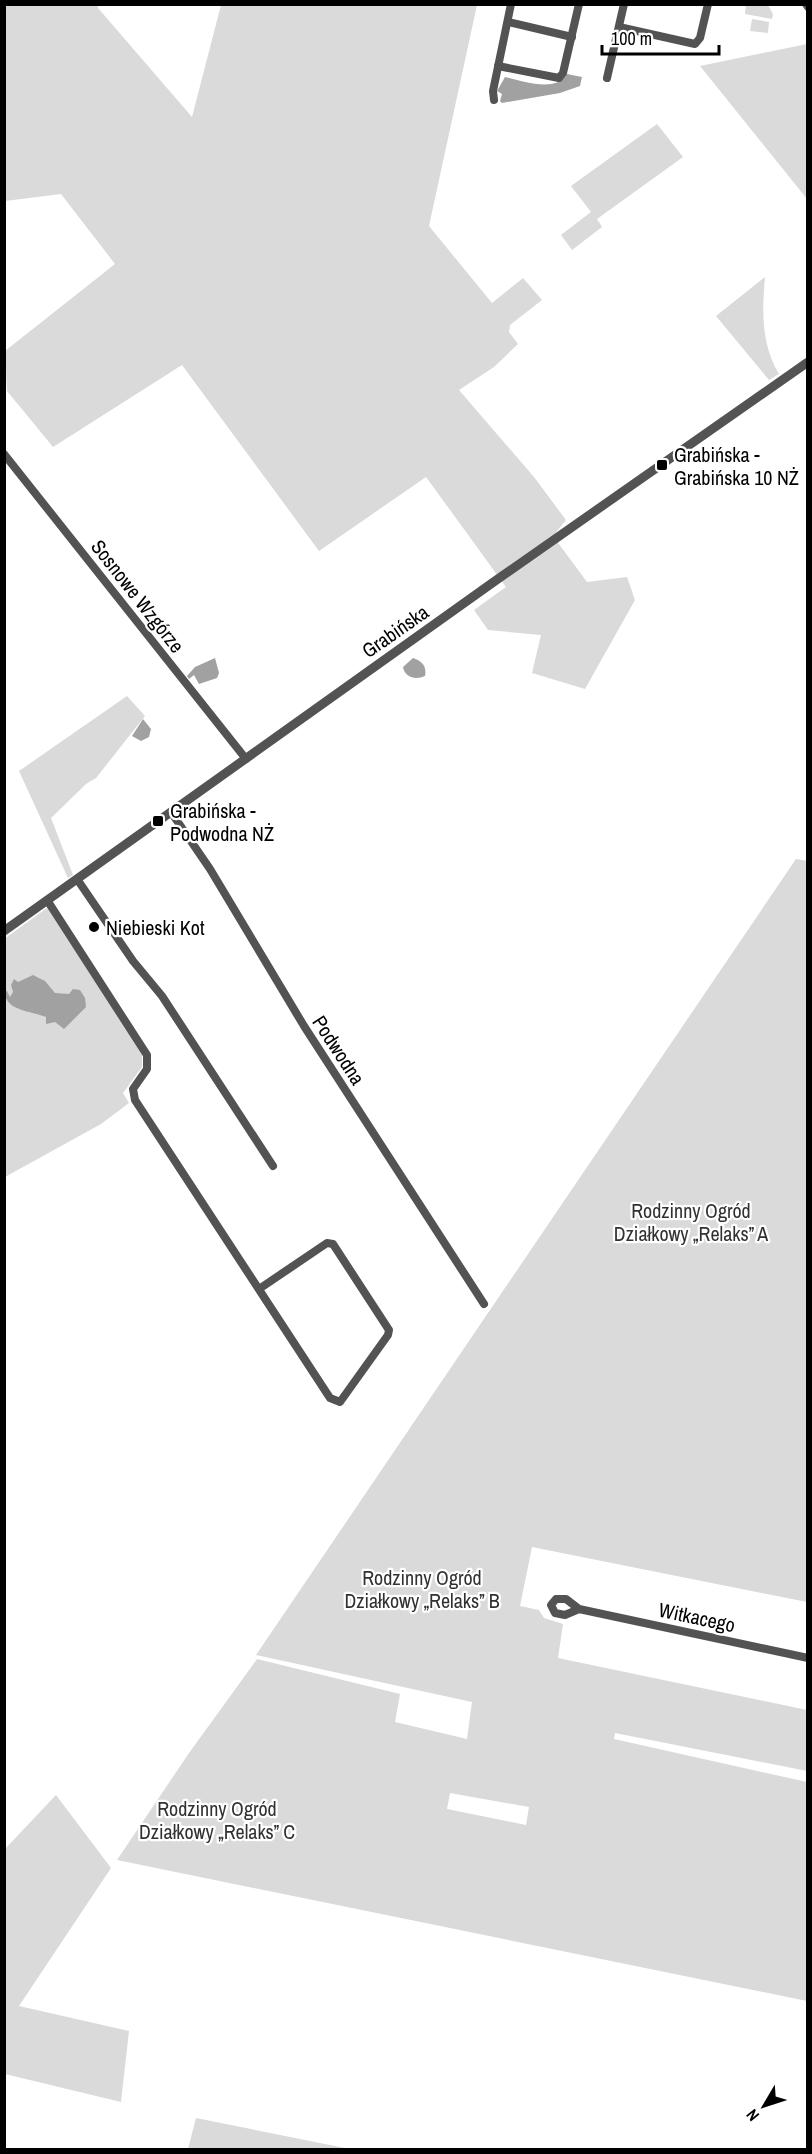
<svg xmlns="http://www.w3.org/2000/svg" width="812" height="2154" viewBox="0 0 812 2154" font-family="'Archivo Narrow',sans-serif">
	<rect width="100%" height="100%" fill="#fff"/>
	<g fill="#dadada" fill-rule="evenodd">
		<path d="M746 4 768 5 773 14 772 19 745 14Z"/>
		<path d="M5 5H98V8L192 117 221 5H477L429 226 492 303 523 278 542 300 510 325 509 332 518 344 494 367 459 390 534 477 566 520 553 536 587 582 627 577 635 600 585 689 532 673 541 635 488 630 474 610 506 587 426 477 319 551 182 365 53 447 7 391 5 351 115 264 61 194 5 201Z"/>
		<path d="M752 19 769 22 768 33 750 31Z"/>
		<path d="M807 44H808L807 199 700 66Z"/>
		<path d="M657 124 683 157 597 219 602 227 572 250 561 235 591 212 571 186Z"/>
		<path d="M765 277C762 311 761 344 779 374L769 380 716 316Z"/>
		<path d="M127 696 145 716 96 778 86 784 51 818 73 875 68 878 19 771Z"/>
		<path d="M796 859 808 861 807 1602 532 1547 520 1606 539 1610 544 1618 563 1624 558 1658 807 1710V1771L615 1733 614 1739 807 1782V2001L117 1860 189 1753 257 1659 400 1694 395 1722 467 1739 472 1702 256 1655ZM450 1793 529 1807 526 1825 447 1809Z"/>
		<path d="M47 908 142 1053V1067L123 1093 129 1103 101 1124 5 1177 4 939Z"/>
		<path d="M56 1795 111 1868 19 2006 129 2031 121 2102 5 2074V1849Z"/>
		<path d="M196 2118 350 2149H188Z"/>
	</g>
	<g fill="#a1a1a1">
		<path d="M567 74 582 77 580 86 560 93 502 103 500 101 502 94 497 91 505 77C522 81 556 93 567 74Z"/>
		<path d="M215 658 219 673 217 678 199 684 194 675 189 679 187 676 195 667Z"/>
		<path d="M413 658C422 661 427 666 425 676 416 680 405 678 403 667Z"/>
		<path d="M143 719 151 729 149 737 141 741 132 736Z"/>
		<path d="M33 975 45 981 55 993 69 994 73 989 80 990 85 998 86 1007 64 1029 55 1022 46 1024V1017C31 1011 4 1011 5 991H7L10 997 13 992 11 985 14 979 18 982Z"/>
	</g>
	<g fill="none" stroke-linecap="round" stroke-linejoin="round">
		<g stroke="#535353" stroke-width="8">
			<path d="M806 4 808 7"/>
			<path d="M508 22 572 37"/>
			<path d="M619 27 695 44 700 38 708 4"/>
			<path d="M498 66 559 78 563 73 579 4"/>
			<path d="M607 78 624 4"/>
			<path d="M494 100 493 91 511 4"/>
			<path d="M4 454 246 759"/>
			<path d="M171 812 210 869 304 1026 484 1304"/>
			<path d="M77 879 133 961 162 996 273 1166"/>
			<path d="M47 900 147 1055V1069L133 1089 135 1100 330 1398 340 1402 388 1335 389 1330 333 1244 327 1243 259 1289"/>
			<path d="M579 1609 565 1615 555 1613 551 1605 556 1599H566L579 1609 808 1658"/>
		</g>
		<path stroke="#535353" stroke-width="9" d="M4 931 495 581 808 362"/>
	</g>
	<g fill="#000" stroke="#fff" stroke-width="2">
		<rect x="656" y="459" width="12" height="12" rx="3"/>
		<rect x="152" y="815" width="12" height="12" rx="3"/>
		<circle cx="94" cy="927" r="6"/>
	</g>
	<g text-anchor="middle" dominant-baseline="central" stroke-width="4.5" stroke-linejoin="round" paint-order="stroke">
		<g font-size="20" fill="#000" stroke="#fff" text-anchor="start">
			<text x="674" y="454">Grabińska -<tspan x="674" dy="23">Grabińska 10 NŻ</tspan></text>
			<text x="170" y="810">Grabińska -<tspan x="170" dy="23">Podwodna NŻ</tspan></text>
			<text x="106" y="927">Niebieski Kot</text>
		</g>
		<g font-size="20" fill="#000" stroke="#fff">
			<text transform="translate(138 596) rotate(52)">Sosnowe Wzgórze</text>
			<text transform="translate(395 631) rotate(-35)">Grabińska</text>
			<text transform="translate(339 1050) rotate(57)">Podwodna</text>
			<text transform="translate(697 1617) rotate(12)">Witkacego</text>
		</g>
		<g font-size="20" fill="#313131" stroke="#fff">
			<text x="691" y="1210">Rodzinny Ogród<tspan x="691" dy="23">Działkowy „Relaks” A</tspan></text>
			<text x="422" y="1577">Rodzinny Ogród<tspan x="422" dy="23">Działkowy „Relaks” B</tspan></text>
			<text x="217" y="1808">Rodzinny Ogród<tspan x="217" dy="23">Działkowy „Relaks” C</tspan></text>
		</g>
	</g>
	<rect width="812" height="2154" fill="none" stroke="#000000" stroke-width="12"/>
	<g transform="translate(764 2106) rotate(231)" stroke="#ffffff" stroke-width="4.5" paint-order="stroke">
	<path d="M0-4.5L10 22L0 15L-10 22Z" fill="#000000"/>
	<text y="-9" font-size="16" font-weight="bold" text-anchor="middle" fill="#000000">N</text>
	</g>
	<path d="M602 45v9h117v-9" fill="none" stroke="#000000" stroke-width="3"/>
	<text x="611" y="45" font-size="18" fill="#000000" stroke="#ffffff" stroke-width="4.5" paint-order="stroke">100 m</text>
</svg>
